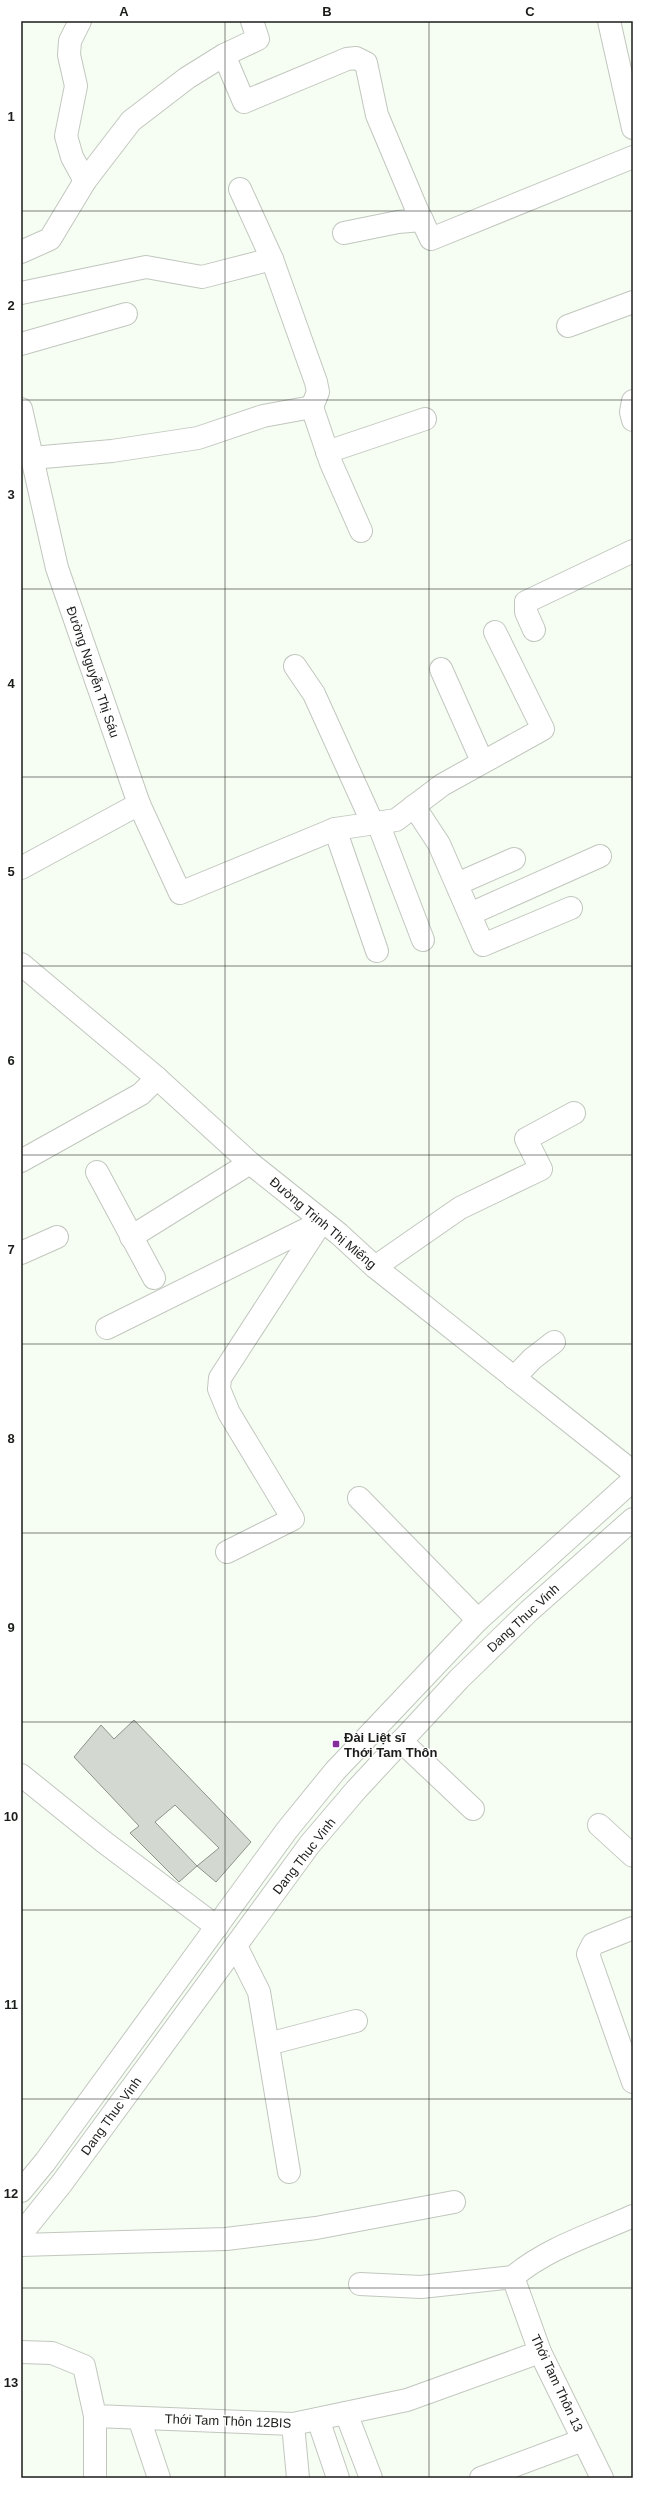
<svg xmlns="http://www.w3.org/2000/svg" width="654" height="2499" viewBox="0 0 654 2499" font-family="Helvetica,sans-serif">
	<rect width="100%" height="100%" fill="#f6fdf3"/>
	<path fill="#d3d9d0" stroke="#8d938a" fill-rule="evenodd" d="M134 1720 251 1842 216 1882 197 1866 179 1882 130 1833 139 1826 74 1757 101 1725 114 1739ZM175 1805 219 1848 197 1866 155 1822Z"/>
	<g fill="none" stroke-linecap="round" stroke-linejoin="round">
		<g stroke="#c1c7be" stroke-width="24">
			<g id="minor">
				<path d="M80 21 70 41 69 55 76 86 66 136 72 157 85 181"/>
				<path d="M609 21 633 128"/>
				<path d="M224 55 244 102 347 59 356 58 366 63 377 115 417 210 431 239 633 157"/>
				<path d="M240 189 272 259"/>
				<path d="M344 233 398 222 422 220"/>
				<path d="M21 252 50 239 85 181 131 121 187 78 224 55 258 39 252 21"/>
				<path d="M21 293 146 267 202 277 272 259 316 382 318 392 312 407"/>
				<path d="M568 326 633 302"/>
				<path d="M21 344 126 314"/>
				<path d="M633 401 631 412 633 420"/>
				<path d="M21 409 57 568 139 804 21 868"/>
				<path d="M327 452 425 419"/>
				<path d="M32 458 112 451 198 438 263 416 312 407 331 463 361 531"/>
				<path d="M534 630 526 612V602L633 551"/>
				<path d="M295 666 314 694 373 824"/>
				<path d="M441 669 482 761"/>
				<path d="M139 804 180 893 335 829 396 820 442 785 543 729 495 632"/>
				<path d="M414 806 439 844 483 945 571 908"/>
				<path d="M378 823 423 940"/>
				<path d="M335 829 377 951"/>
				<path d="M457 884 514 859"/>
				<path d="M470 914 600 856"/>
				<path d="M21 1161 141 1094 157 1078"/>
				<path d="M97 1172 154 1278"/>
				<path d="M131 1237 250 1163"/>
				<path d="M21 1253 57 1237"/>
				<path d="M375 1267 460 1208 541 1169 526 1139 574 1113"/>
				<path d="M107 1328 321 1222"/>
				<path d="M514 1378 532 1359 554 1342"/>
				<path d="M359 1498 478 1620"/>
				<path d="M227 1552 293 1519 229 1413 219 1389 220 1378 322 1221"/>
				<path d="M401 1741 473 1809"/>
				<path d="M21 1775 104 1842 217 1927"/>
				<path d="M599 1825 633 1856"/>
				<path d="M633 1928 593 1944 588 1954 633 2082"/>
				<path d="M236 1946 259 1992 289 2172"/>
				<path d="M268 2044 356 2021"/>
				<path d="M21 2245 226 2239 316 2228 454 2202"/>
				<path d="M513 2277 540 2352 602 2478"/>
				<path d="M513 2277C547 2248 593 2234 633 2216"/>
				<path d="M360 2284 421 2287 513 2277"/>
				<path d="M21 2352 52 2353 84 2366 95 2416 293 2424 407 2400 540 2352"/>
				<path d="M346 2413 371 2478"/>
				<path d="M95 2416V2478"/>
				<path d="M139 2418 159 2478"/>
				<path d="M318 2419 338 2478"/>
				<path d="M293 2424 298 2478"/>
				<path d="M481 2478 583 2440"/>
			</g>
		</g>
		<g stroke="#c1c7be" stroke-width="24">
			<g id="major">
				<path d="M21 964 157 1078 250 1163 339 1234 375 1267 633 1472"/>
				<path d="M21 2191 45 2162 287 1830 335 1771 478 1620 633 1480"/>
				<path d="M21 2234 62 2183 310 1844 356 1790 459 1679 529 1611 633 1519"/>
			</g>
		</g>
		<use href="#minor" stroke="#fff" stroke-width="22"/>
		<use href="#major" stroke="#fff" stroke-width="22"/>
	</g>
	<path fill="none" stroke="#1b1d1a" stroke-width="1" stroke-opacity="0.55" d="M225 21V2478M429 21V2478M21 211H633M21 400H633M21 589H633M21 777H633M21 966H633M21 1155H633M21 1344H633M21 1533H633M21 1722H633M21 1910H633M21 2099H633M21 2288H633"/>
	<rect fill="#852e9b" stroke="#fff" stroke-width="1.5" x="332" y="1740" width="8" height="8" rx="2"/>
	<g text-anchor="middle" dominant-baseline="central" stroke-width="3" stroke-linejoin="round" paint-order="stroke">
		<g font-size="13" fill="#1b1d1a" stroke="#fff">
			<text transform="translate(93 672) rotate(71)">Đường Nguyễn Thị Sáu</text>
			<text transform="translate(323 1223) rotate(40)">Đường Trịnh Thị Miếng</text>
			<text transform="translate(523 1618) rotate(-43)">Dang Thuc Vinh</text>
			<text transform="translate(304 1856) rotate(-52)">Dang Thuc Vinh</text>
			<text transform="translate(111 2116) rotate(-54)">Dang Thuc Vinh</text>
			<text transform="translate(557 2383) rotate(65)">Thới Tam Thôn 13</text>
			<text transform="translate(228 2421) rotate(2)">Thới Tam Thôn 12BIS</text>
		</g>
		<g font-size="13" font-weight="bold" fill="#1b1d1a" stroke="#fff" text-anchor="start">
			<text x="344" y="1737">Đài Liệt sĩ<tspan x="344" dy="15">Thới Tam Thôn</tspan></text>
		</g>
	</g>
	<rect width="654" height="2499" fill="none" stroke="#ffffff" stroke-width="44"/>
	<rect x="22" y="22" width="610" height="2455" fill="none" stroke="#1b1d1a" stroke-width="1.5"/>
	<g font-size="13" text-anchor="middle" font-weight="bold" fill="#1b1d1a">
		<text x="124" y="16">A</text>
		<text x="327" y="16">B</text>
		<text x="530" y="16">C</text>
		<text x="11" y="121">1</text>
		<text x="11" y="310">2</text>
		<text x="11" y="499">3</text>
		<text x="11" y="688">4</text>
		<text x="11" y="876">5</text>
		<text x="11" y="1065">6</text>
		<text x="11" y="1254">7</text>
		<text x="11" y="1443">8</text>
		<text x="11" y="1632">9</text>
		<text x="11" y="1821">10</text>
		<text x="11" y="2009">11</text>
		<text x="11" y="2198">12</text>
		<text x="11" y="2387">13</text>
	</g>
</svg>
